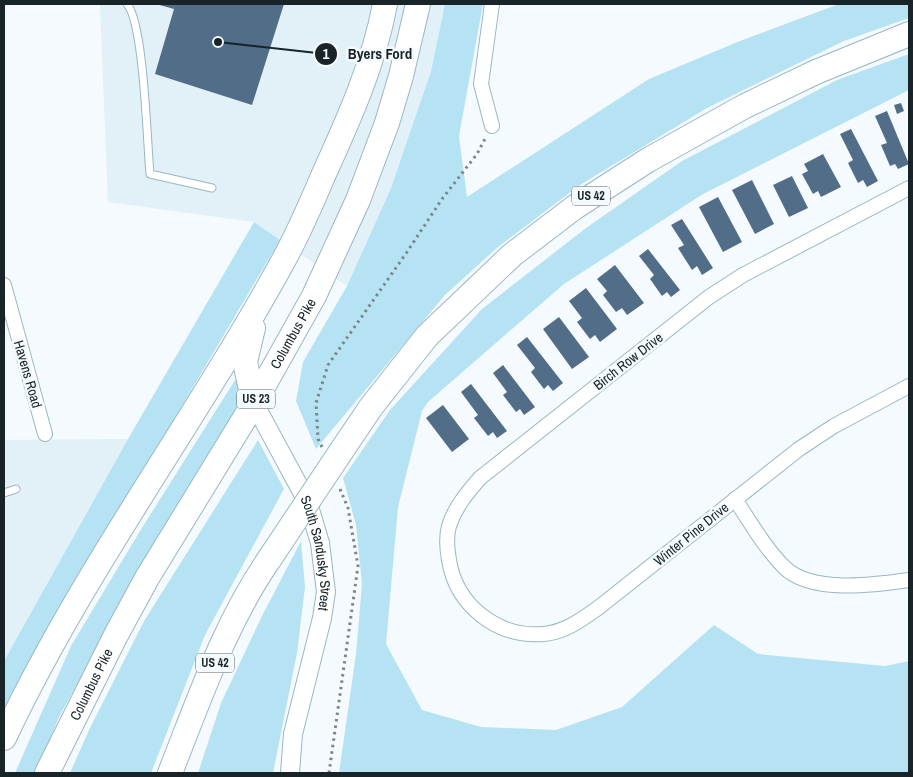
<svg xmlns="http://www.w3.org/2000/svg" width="913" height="777" viewBox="0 0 913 777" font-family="'Archivo Narrow',sans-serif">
	<rect width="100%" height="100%" fill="#f4fafd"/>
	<g fill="#e1f1f7">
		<path d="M100 4H445L431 70 391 188 347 286 254 222 108 202Z"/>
		<path d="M128 439 4 661V440Z"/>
	</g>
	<g fill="#b6e3f4">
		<path d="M445 4H483L459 136 467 197 649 79 740 41 839 4H909V18L844 41 707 108 580 185 498 247 445 295 316 449 296 401 303 362 347 286 391 188 431 71Z"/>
		<path d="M909 54V90L703 194 564 284 428 402 422 411 398 507 386 644 422 710 481 727 556 730 622 707 714 625 758 654 885 666 909 661V773H339L356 654 362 584 356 525 343 478 390 410 482 309 586 228 682 161 837 80Z"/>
		<path d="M254 222 280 240 23 675 4 719V661L128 439Z"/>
		<path d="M237 377 243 403 125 597 59 717 36 773H15L71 646 140 531Z"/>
		<path d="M258 440 284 489 205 635 151 773H70L89 730 144 621Z"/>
		<path d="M301 541 305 587 297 653 273 773H198L221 703 263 614Z"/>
	</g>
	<g fill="#516d87">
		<path d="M156 4H284L252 105 155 74 174 9Z"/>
		<path d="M901 103 904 111 897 114 894 105Z"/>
		<path d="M887 111 909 164 898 169 895 164 890 166 881 145 887 143 875 116Z"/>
		<path d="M851 129 878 181 867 187 863 180 858 183 848 163 853 160 840 134Z"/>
		<path d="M823 154 841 187 821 197 818 191 813 194 802 174 808 171 804 164Z"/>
		<path d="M792 176 808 208 789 217 773 185Z"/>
		<path d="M752 180 774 224 755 234 732 190Z"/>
		<path d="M718 197 742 242 723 252 699 207Z"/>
		<path d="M682 219 713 268 702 275 697 266 692 270 678 248 684 245 671 225Z"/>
		<path d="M648 249 680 290 671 297 667 292 662 296 650 279 654 275 639 256Z"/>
		<path d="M615 265 644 303 627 315 622 308 616 312 603 295 607 291 597 279Z"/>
		<path d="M586 288 617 329 600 342 595 335 590 339 577 322 582 318 569 301Z"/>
		<path d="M559 317 589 357 572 369 543 329Z"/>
		<path d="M527 337 563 383 553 391 548 385 544 389 531 372 535 368 517 345Z"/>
		<path d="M503 365 535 407 524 415 520 409 516 412 503 395 507 392 493 373Z"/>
		<path d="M471 384 507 431 497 438 493 432 488 436 474 418 478 415 461 392Z"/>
		<path d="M443 405 469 439 452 452 426 418Z"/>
	</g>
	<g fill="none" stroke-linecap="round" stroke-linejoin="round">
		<g stroke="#99b7c3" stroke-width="9">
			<g id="service">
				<path d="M127 4C144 23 147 143 150 174L212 188"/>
				<path d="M4 493 16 489"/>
			</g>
		</g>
		<g stroke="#99b7c3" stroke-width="16">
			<g id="minor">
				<path d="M492 126 481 84 492 4"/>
				<path d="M909 188 743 275 709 297 480 478C467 493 455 507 449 526 446 537 447 549 449 560 456 605 497 638 544 634 565 632 581 620 598 608L799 449 834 426 909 386"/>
				<path d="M4 285 45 434"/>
				<path d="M735 499C750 522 765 548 784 567 811 594 874 585 909 580"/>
			</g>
		</g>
		<g stroke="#99b7c3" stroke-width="20">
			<g id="tertiary">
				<path id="s1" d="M254 403 308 503 320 543 326 592 322 618 293 734 290 773"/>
			</g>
		</g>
		<g stroke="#99b7c3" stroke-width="26">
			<g id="trunk">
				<path d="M253 328 245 362 254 403"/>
				<path d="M342 450 371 407 427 336 512 255 575 207 648 160 745 106 816 72 909 34"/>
				<path d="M4 738C84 568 199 417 288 252 301 227 312 202 323 176 348 121 374 64 385 4"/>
				<path id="s2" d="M47 773 116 635 147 578 254 403 314 296 358 200 387 123 401 76 418 4"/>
				<path d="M170 773C199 700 225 623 270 558"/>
			</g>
		</g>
		<g stroke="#7c8588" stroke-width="3" stroke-dasharray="2.5 4" stroke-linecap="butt">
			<path d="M322 447 318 439 316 403 328 365 407 252 442 199 477 154 486 137"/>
			<path d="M329 773 358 566 348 508 340 489"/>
		</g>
		<use href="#service" stroke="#fff" stroke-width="7"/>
		<use href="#minor" stroke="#fff" stroke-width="14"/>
		<use href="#tertiary" stroke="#fff" stroke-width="18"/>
		<use href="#trunk" stroke="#fff" stroke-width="24"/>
		<g stroke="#99b7c3" stroke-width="26" stroke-linecap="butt">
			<path id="trunk-bridge" d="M270 558 342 450"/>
		</g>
		<use href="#trunk-bridge" stroke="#fff" stroke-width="24"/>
	</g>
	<g text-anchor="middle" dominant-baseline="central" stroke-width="5" stroke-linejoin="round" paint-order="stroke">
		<g fill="#f4fafd" stroke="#5a6468" stroke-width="1">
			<rect x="572" y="186.5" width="38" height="19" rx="4"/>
			<rect x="237" y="389.5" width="38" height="19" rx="4"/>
			<rect x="196" y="653.5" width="38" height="19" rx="4"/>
		</g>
		<g font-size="12" font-weight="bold" fill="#182428">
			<text x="591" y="196">US 42</text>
			<text x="256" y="399">US 23</text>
			<text x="215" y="663">US 42</text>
		</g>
		<g font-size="14" fill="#182428" stroke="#f4fafd">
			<text stroke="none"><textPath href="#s2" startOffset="504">Columbus Pike</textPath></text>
			<text transform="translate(628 361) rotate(-38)">Birch Row Drive</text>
			<text transform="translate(28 374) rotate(74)">Havens Road</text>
			<text transform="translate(691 534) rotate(-39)">Winter Pine Drive</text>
			<text stroke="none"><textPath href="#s1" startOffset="165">South Sandusky Street</textPath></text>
			<text stroke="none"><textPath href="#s2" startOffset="99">Columbus Pike</textPath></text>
		</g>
	</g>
	<path fill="none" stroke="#182428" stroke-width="2" d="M218 42L326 54"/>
	<g fill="#182428" stroke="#f4fafd" stroke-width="2">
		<circle cx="218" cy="42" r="5"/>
		<circle cx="326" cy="54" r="12"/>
	</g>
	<g font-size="15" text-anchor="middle" font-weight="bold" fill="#fff">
		<text x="326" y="59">1</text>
	</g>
	<g font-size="15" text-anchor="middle" font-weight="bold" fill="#182428" stroke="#f4fafd" stroke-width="5" stroke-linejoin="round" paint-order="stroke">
		<text x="380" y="59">Byers Ford</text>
	</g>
	<rect width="913" height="777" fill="none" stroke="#182428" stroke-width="10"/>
</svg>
